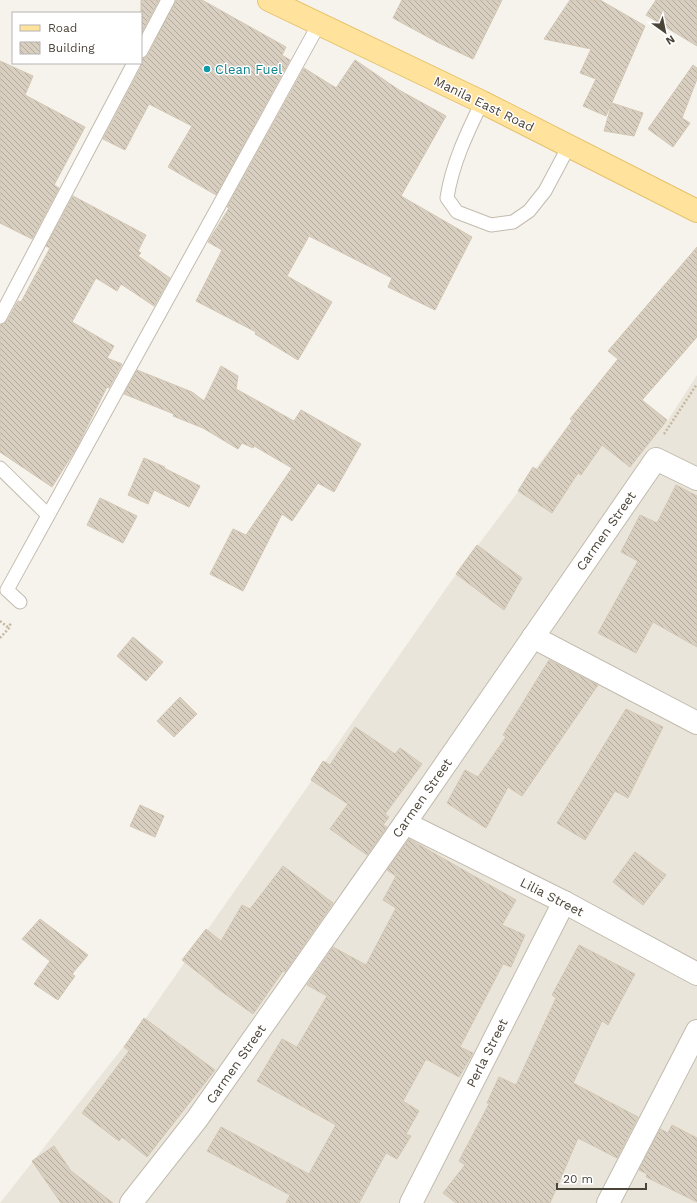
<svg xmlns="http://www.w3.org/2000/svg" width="697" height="1203" viewBox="0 0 697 1203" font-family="'Work Sans',sans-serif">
	<defs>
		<pattern id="building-back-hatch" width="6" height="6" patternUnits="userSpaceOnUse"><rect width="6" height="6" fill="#d8cfc1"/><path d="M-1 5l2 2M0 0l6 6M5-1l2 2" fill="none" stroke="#b1aa9e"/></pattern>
	</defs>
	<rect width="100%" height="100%" fill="#f6f3ec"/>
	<path fill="#eae5da" d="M606 375 666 423 697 375V1203H0L143 1022 454 577Z"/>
	<g fill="url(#building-back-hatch)" stroke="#d3c7b4">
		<path d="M141 0H159L141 34Z"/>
		<path d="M176 0H202L286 47 282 55 290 60 216 195 168 167 192 126 149 104 125 150 103 139 141 67V59L145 58 148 55Z"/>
		<path d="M402 0H502L473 59 439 43 393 18Z"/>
		<path d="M570 0H600L645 26 606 116 583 106 596 79 580 73 591 49 544 39Z"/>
		<path d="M656 0H697V46L646 15Z"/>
		<path d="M355 60 399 90 446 116 401 196 472 237 435 310 388 287 392 278 309 236 287 276 332 302 298 360 255 334 256 332 196 301 222 250 208 242 229 208 227 207 304 68 336 88Z"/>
		<path d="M0 61 33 76 25 95 85 127 54 185 59 188 32 239 0 223Z"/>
		<path d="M693 65 697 68V79L682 118 690 123 673 147 648 129Z"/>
		<path d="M612 103 643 113 634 136 604 131Z"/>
		<path d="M73 196 146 235 138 251 141 253 138 256 170 278 154 306 121 284 117 291 96 278 72 322 114 346 107 358 122 364 109 388 107 387 77 447 52 487 0 452V325L4 324 7 321 18 301 21 302 50 248 46 246Z"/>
		<path d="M697 247V337L642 400 667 420 630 467 602 445 581 475 578 473 552 513 518 491 533 467 537 470 572 421 570 419 618 359 608 351Z"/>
		<path d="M221 366 238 376 236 389 294 421 301 410 361 444 334 492 318 483 292 521 282 514 243 591 210 574 233 529 246 535 292 468 254 446 253 448 242 443 238 449 203 428 173 416 174 414 124 394 137 370 192 392 204 401Z"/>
		<path d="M144 458 165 467 164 468 200 486 189 507 154 490 148 504 128 495Z"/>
		<path d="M676 485 697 496V647L653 622 636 653 598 633 638 561 621 552 640 515 657 523Z"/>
		<path d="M100 498 137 516 123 543 87 525Z"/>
		<path d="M477 545 522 578 504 610 456 574Z"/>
		<path d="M133 637 163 662 146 681 117 656Z"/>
		<path d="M549 660 598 685 522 796 508 787 486 828 447 803 465 770 478 777 506 737 503 735Z"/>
		<path d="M180 697 197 714 174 737 157 721Z"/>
		<path d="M626 709 663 727 628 798 615 791 585 840 557 823Z"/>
		<path d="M355 727 395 754 400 748 422 764 385 814 389 817 383 825 387 827 367 855 330 829 348 804 311 780 323 761 330 765Z"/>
		<path d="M140 805 164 816 155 837 130 826Z"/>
		<path d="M409 839 516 900 502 925 525 935 511 967 503 964 460 1047 473 1053 459 1077 426 1059 403 1101 419 1111 406 1134 411 1136 397 1159 386 1153 359 1203H286L290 1195 207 1151 221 1127 309 1174 336 1125 257 1081 282 1039 297 1047 327 996 307 985 333 947 366 965 396 908 383 900 396 876 387 870Z"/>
		<path d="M635 852 666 875 643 905 613 882Z"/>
		<path d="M283 866 333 903 285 972 283 971 253 1014 214 986V985L182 960 206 929 221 941 242 905 250 909Z"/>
		<path d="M40 919 88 955 72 974 75 976 58 1000 34 984 50 961 22 939Z"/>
		<path d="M579 945 635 974 608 1025 602 1021 573 1083 638 1117 617 1158 578 1138 550 1203H456L443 1193 465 1165 459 1161 489 1104 487 1103 499 1077 516 1085 556 998 552 995Z"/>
		<path d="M144 1018 215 1070 147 1157 122 1137 119 1141 82 1113 129 1051 124 1047Z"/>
		<path d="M672 1125 697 1138V1202L646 1177 647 1174 639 1170 660 1129 668 1133Z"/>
		<path d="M54 1146 71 1171 113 1203H61L32 1161Z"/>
	</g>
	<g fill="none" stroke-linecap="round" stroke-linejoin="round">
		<g stroke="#c2bbae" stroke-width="15">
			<g id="lane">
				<path d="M141 51 168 0"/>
				<path d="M482 102C467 133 452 164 447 198L457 212 491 225 513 222 529 211 545 191 569 146"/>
				<path d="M0 317 134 63"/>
				<path d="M0 468 48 515"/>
				<path d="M20 602 7 590 319 24"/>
			</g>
		</g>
		<g stroke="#c2bbae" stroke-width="24">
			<g id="street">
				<path d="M533 637 697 723"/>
				<path d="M405 823 564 902 697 974"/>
				<path d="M131 1203 197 1119 405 823 656 459 697 479"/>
				<path d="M411 1203 564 902"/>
				<path d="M608 1203 697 1031"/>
			</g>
		</g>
		<g stroke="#e6c16a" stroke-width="24">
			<path id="primary" d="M269 0 482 102 697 211"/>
		</g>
		<g stroke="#c4b79f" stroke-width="2.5" stroke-dasharray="2 2" stroke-linecap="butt">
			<path d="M664 434 697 384"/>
			<path d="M0 621 9 628"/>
			<path d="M0 638 9 628 11 622"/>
		</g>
		<use href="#lane" stroke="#fff" stroke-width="13"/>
		<use href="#street" stroke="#fff" stroke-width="22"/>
		<use href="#primary" stroke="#ffe39c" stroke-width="22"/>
	</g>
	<circle fill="#0f9aa8" stroke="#fff" stroke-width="1.5" cx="207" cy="69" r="4"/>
	<g text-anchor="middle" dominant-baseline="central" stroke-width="3" stroke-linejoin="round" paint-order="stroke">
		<g font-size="13" fill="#0d838f" stroke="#fff" text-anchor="start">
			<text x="215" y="69">Clean Fuel</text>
		</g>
		<g font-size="13" fill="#4b4439" stroke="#fff">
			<text transform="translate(484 104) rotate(26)">Manila East Road</text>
			<text transform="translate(606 531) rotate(-55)">Carmen Street</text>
			<text transform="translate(422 798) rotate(-55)">Carmen Street</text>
			<text transform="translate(552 897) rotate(27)">Lilia Street</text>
			<text transform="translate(487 1053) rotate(-63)">Perla Street</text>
			<text transform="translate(236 1064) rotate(-55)">Carmen Street</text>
		</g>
	</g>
	<rect x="12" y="12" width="130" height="52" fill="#ffffff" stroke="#b7b4b0"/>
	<rect x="20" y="25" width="20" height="6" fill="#ffe39c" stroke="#b7b4b0"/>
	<text x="48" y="32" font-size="12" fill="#4b4439">Road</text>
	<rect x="20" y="42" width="20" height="12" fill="url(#building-back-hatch)" stroke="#b7b4b0"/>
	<text x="48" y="52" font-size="12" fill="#4b4439">Building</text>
	<g transform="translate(665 32) rotate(147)" stroke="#ffffff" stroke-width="3" paint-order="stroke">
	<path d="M0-3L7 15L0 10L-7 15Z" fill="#4b4439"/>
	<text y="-6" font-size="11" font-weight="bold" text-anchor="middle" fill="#4b4439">N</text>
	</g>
	<path d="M557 1183v6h89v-6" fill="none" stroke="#4b4439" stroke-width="2"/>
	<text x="563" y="1183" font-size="12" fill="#4b4439" stroke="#ffffff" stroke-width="3" paint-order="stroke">20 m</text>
</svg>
